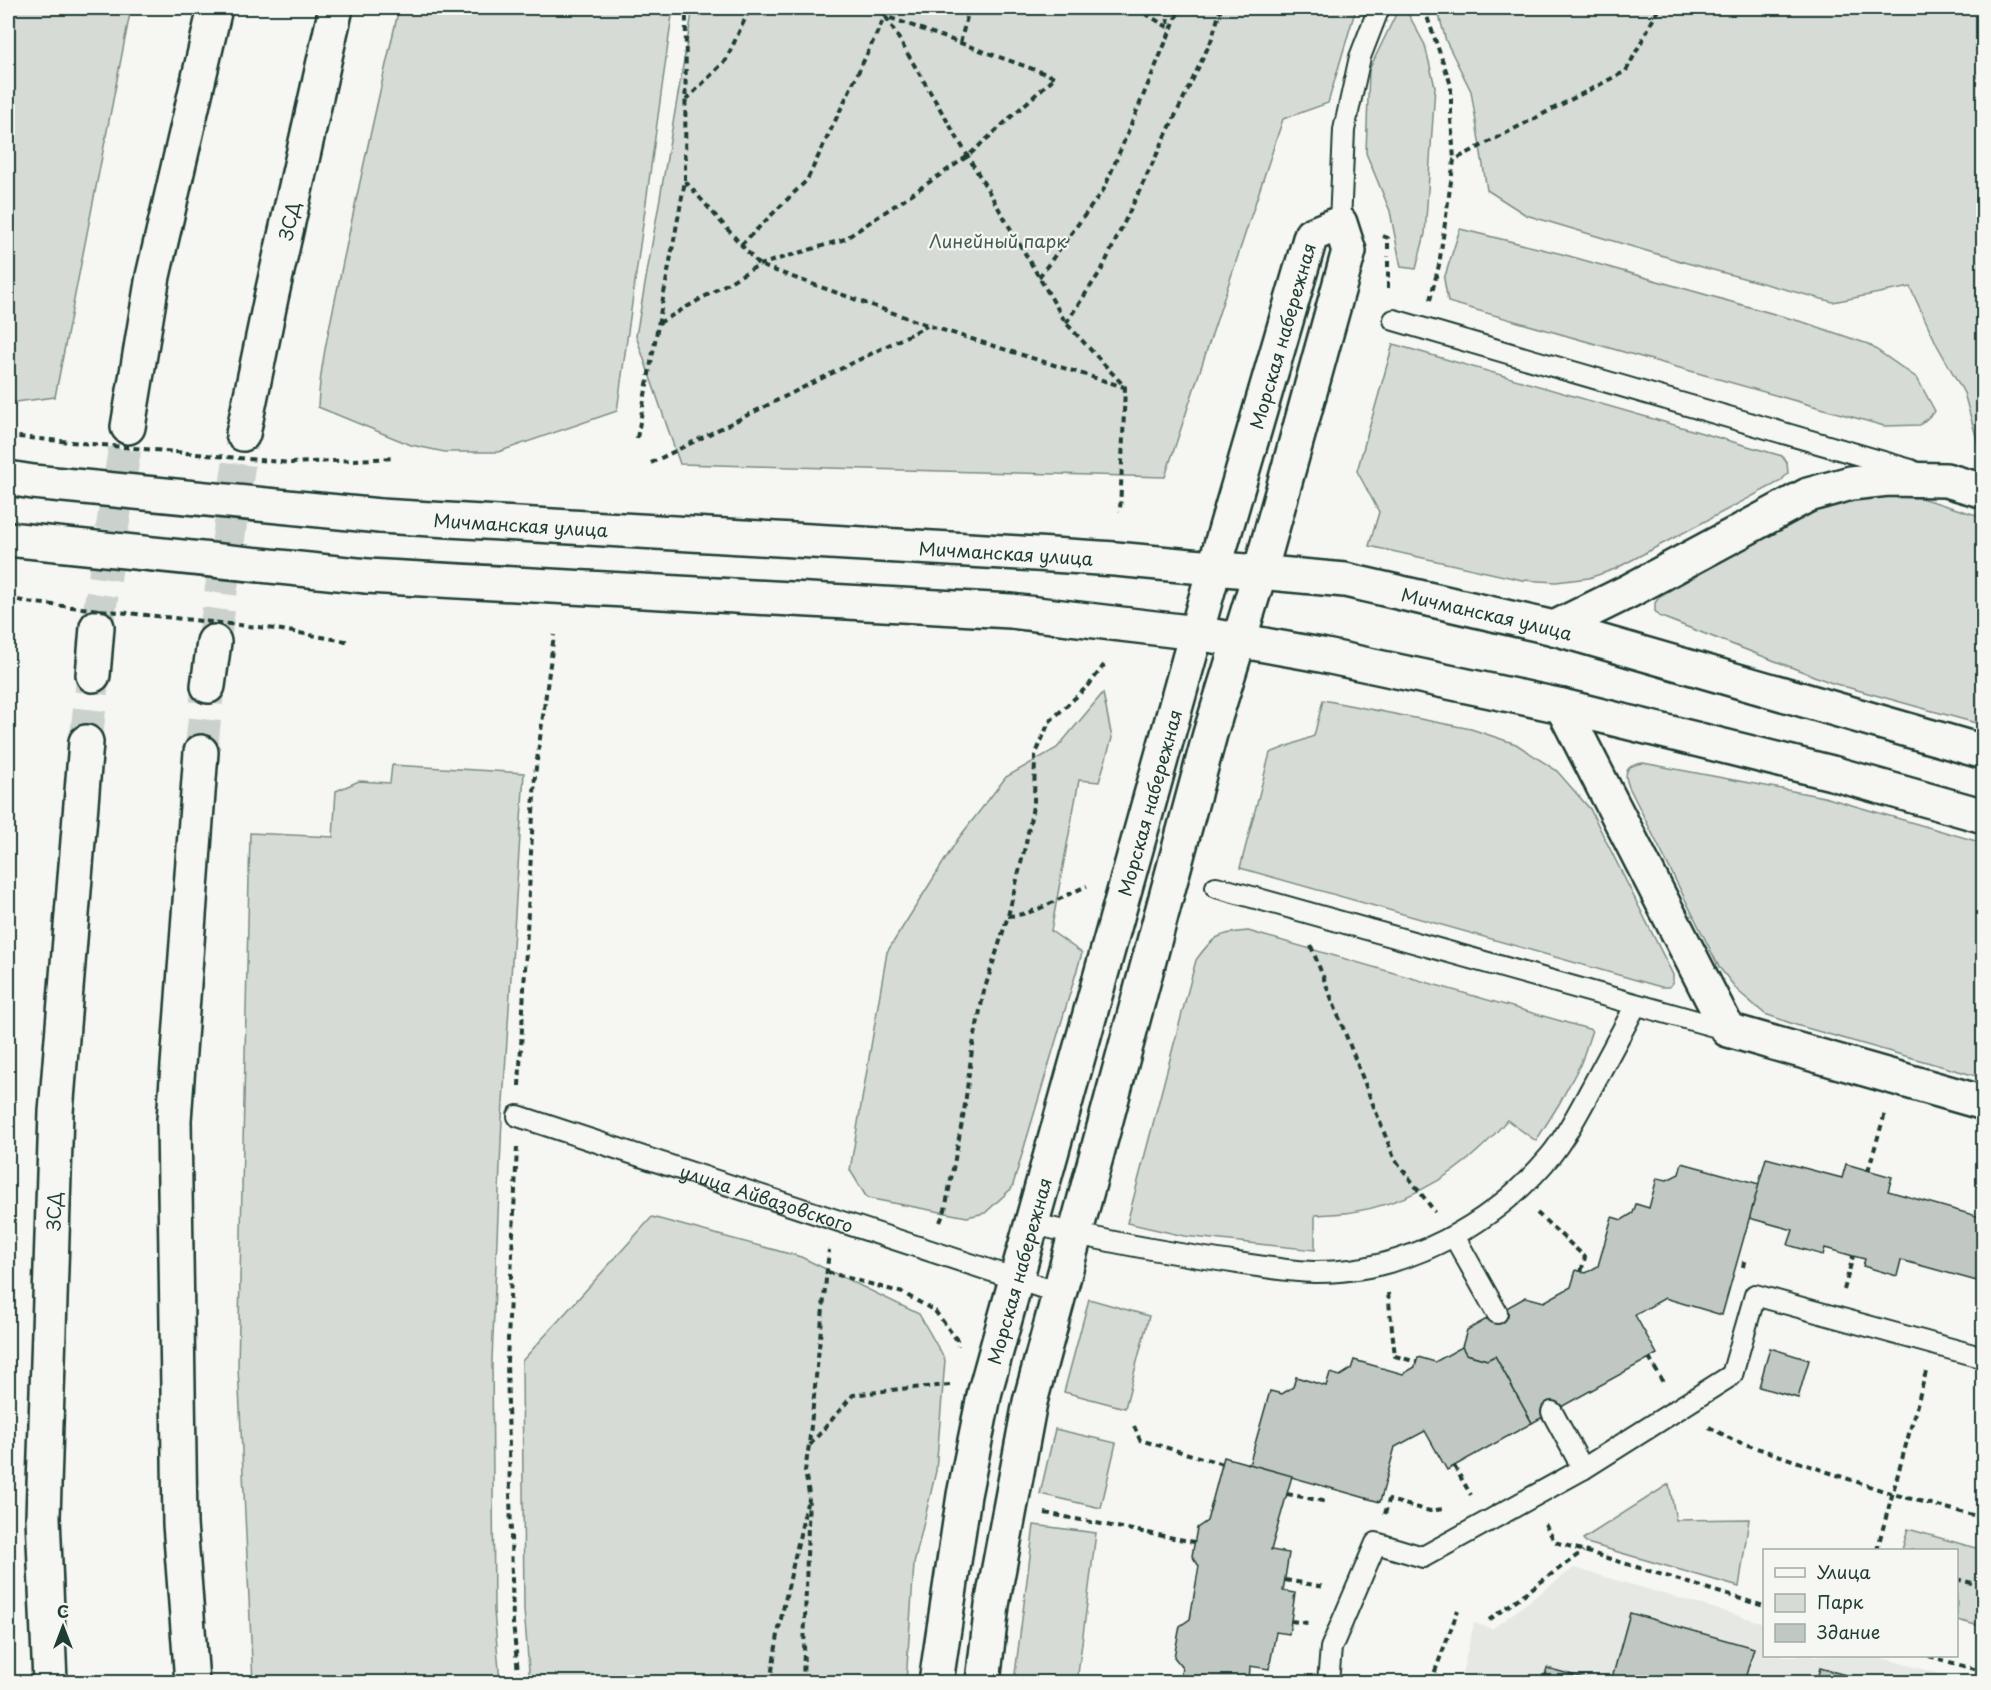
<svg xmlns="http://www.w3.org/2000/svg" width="1991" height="1690" viewBox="0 0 1991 1690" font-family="'Playpen Sans',sans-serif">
	<rect width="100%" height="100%" fill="#f6f6f2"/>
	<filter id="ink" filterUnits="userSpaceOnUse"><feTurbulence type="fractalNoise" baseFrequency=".0167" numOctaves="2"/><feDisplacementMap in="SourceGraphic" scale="12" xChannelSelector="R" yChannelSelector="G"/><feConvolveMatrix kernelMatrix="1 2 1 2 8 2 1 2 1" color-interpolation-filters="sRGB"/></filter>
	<g filter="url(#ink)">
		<path fill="#e6e8e4" d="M1574 1568 1764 1623V1656H1875L1968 1682H1460L1474 1623 1492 1629Z"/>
		<g fill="#d6dbd6" stroke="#7a8c85" stroke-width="1.5">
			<path d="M8 8H131L55 397 8 403Z"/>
			<path d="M399 8H673L617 411 498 452H445L411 445 318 407C320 361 333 313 342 267 360 180 379 94 399 8Z"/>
			<path d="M693 8H1356L1328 103 1283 119 1165 477 680 464 636 336Z"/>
			<path d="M1399 8H1405L1425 45 1435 87 1425 234 1416 269 1401 267 1390 211 1366 153 1369 70Z"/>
			<path d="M1437 8H1983V448L1979 447 1964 393 1937 345 1910 287 1833 302 1687 263 1526 215 1487 190 1471 91 1446 41Z"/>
			<path d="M1460 229 1562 254 1806 323 1868 344 1917 378 1935 411 1920 425 1884 426 1448 302 1444 279Z"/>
			<path d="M1393 344 1782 456 1787 463 1788 473 1781 481 1615 569 1589 578 1556 582 1522 580 1369 546 1379 512 1357 471Z"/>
			<path d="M1875 496 1921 498 1983 517V725L1832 683 1659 616 1655 611V603L1660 596 1794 521 1830 505Z"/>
			<path d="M1103 693 1112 738 1099 782 1079 780 1051 931 1082 953 1012 1188 985 1213 967 1217 867 1198 850 1170 887 952 958 839 1006 777 1057 748Z"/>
			<path d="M1323 700 1471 729 1516 744 1557 771 1590 809 1673 975V983L1669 987H1661L1240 868 1270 753 1314 736Z"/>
			<path d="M1643 763 1824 797 1983 843V1078L1796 1025 1765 1014 1738 991 1719 967 1629 787C1623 772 1626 765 1643 763Z"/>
			<path d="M392 765 524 773 502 1118 492 1360 494 1611 500 1682H253L238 1367 250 833 333 837 336 791 359 781 390 783Z"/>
			<path d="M1248 931 1592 1030 1581 1063 1559 1104 1536 1141 1507 1120C1499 1129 1491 1139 1482 1147 1447 1181 1399 1205 1352 1212 1340 1214 1327 1214 1315 1215V1250L1184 1236 1127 1223 1196 960C1213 936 1219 933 1248 931Z"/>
			<path d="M652 1217 801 1257 919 1314 945 1360 936 1471 914 1564 906 1682H530L524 1610 522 1361Z"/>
			<path d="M1089 1299 1149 1316 1125 1408 1064 1392Z"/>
			<path d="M1055 1429 1116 1443 1101 1508 1040 1494Z"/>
			<path d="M1669 1484 1676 1520 1749 1519 1739 1587 1587 1543 1583 1539Z"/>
			<path d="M1034 1525 1096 1533 1077 1682H1014Z"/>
			<path d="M1908 1529 1983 1550V1627L1957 1620 1956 1550H1902Z"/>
		</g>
		<g fill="#c1c8c3" stroke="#1f3d34" stroke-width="1.5">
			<path d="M1766 1158 1842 1178 1846 1164 1892 1177 1888 1191 1984 1218V1283L1901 1260 1897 1276 1863 1266 1865 1259 1853 1256 1825 1248 1823 1255 1788 1245 1793 1230 1749 1218Z"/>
			<path d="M1682 1163 1759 1184 1722 1315 1665 1298 1635 1315 1657 1354 1532 1423 1495 1356 1487 1360 1466 1354 1462 1347 1467 1330 1526 1297 1544 1302 1571 1287 1576 1270 1586 1273 1598 1266 1612 1217 1622 1220 1633 1213 1636 1204 1649 1208 1657 1178 1667 1180 1679 1174Z"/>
			<path d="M1462 1347 1466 1354 1487 1360 1495 1356 1532 1423 1447 1470 1425 1431 1395 1447 1380 1502 1249 1465 1270 1391 1282 1394 1293 1387 1296 1377 1326 1386 1330 1373 1340 1376 1351 1369 1354 1360 1403 1374 1415 1367 1418 1357 1435 1362Z"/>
			<path d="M1770 1348 1809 1360 1798 1398 1759 1387Z"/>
			<path d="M1224 1457 1292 1476 1271 1550 1289 1553 1283 1591 1295 1593 1289 1634 1276 1632 1269 1669 1250 1666 1249 1682H1180L1182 1667 1174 1657 1180 1626 1190 1619 1199 1566 1192 1556 1197 1528 1207 1521Z"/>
			<path d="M1630 1613 1754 1648 1744 1682H1611Z"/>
			<path d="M1547 1668 1598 1682H1543Z"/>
			<path d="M1820 1668 1871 1682H1816Z"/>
			<path d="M1502 1677 1522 1682H1500Z"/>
		</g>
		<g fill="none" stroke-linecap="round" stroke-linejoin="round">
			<g stroke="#cbd1cc" stroke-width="33" stroke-dasharray="33 16" stroke-linecap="butt">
				<path d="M97 627 128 427"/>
				<path d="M214 642 243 434"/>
				<path d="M86 742 93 675"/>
				<path d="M201 752 208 686"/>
			</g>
			<g stroke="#1f3d34" stroke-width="24">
				<g id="lane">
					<path d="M1340 223 1344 130 1360 57 1379 8"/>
					<path d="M1394 320 1911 470"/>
					<path d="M1216 887 1728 1030"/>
					<path id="s1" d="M518 1116 1059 1293"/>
					<path d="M1031 1223C1089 1238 1147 1249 1205 1258 1241 1263 1278 1271 1314 1272 1406 1273 1493 1225 1551 1155 1567 1135 1579 1111 1591 1089 1606 1061 1621 1033 1636 1005"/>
					<path d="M1454 1236 1497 1313"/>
					<path d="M1552 1412 1583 1469"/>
					<path d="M1328 1682 1331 1648 1376 1543 1423 1557 1583 1469 1732 1375 1755 1295 1984 1358"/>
				</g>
			</g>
			<g stroke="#1f3d34" stroke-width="38">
				<g id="street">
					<path id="s2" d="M1214 569 1311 235 1340 223 1349 251 1260 572"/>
					<path d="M1554 628 1629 591 1808 495 1851 483 1888 479 1946 480 1984 491"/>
					<path d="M1562 706 1728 1030 1984 1103"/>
				</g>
			</g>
			<g stroke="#1f3d34" stroke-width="38">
				<g id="secondary">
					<path id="s3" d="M380 516 1020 553 1115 559 1345 580 1554 628 1984 752"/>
					<path d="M367 576 1011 611 1197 633 1321 655 1562 706 1832 773 1984 816"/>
					<path id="s4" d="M936 1682 964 1495 985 1391 1214 569"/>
					<path d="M983 1682 992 1605 1030 1402 1210 734 1260 572"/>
				</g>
			</g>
			<g stroke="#1f3d34" stroke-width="38">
				<g id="highway">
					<path d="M128 427 153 276 215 8"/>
					<path id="s5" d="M243 434 271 298 336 8"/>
					<path d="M93 675 97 627"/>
					<path d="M208 686 214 642"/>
					<path id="s6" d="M50 1682 43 1517 56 1112 86 742"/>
					<path d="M192 1682 180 1524 174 1120 201 752"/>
				</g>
			</g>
			<g stroke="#1f3d34" stroke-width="4" stroke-dasharray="6 4.5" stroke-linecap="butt">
				<path d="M1136 8 1171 29"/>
				<path d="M1165 8 1170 29"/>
				<path d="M1424 8 1451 85V119L1454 160"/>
				<path d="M886 17 1066 323 1125 387 1120 512"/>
				<path d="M960 43 967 17"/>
				<path d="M686 100 726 60 750 8"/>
				<path d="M685 181 759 265 927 325 1124 387"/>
				<path d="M1383 236 1388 238V249"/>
				<path d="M741 245 807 180 885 16 887 8"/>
				<path d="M1039 277 1104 189 1180 8"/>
				<path d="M1388 288V256"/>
				<path d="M1430 300 1439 265 1454 160 1626 71 1659 8"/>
				<path d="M659 323 759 265 845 239 968 156 1055 77 885 16"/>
				<path d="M1066 323 1102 269 1211 41 1221 8"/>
				<path d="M637 438 685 181 686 8"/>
				<path d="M651 463 927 326"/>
				<path d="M1008 916C1036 915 1062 896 1087 886"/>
				<path d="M1311 946 1394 1158 1435 1212"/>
				<path d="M519 1086 535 775 554 635"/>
				<path d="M517 1147 507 1361 513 1623 519 1682"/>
				<path d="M1868 1171 1885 1113"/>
				<path d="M1537 1213 1585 1257 1581 1272"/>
				<path d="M940 1222 945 1210 964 1112 972 1050 984 991 1008 916 1026 843 1034 801 1035 756 1049 722 1089 685 1104 665"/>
				<path d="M1743 1267 1745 1257"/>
				<path d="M827 1272 903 1293 935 1311 957 1340 958 1346"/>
				<path d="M1844 1290 1853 1256"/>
				<path d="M1388 1293 1395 1356 1417 1362"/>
				<path d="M1649 1358 1664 1384"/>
				<path d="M1134 1426 1140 1440 1223 1464"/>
				<path d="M1709 1427 1733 1440 1893 1494 1984 1518"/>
				<path d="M810 1445 853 1395 900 1389 950 1385"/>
				<path d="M1454 1466 1471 1495"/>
				<path d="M1287 1494 1328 1502"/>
				<path d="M1045 1513 1194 1542"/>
				<path d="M1385 1514 1389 1500 1430 1511 1443 1509"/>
				<path d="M1545 1524 1555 1542 1764 1606"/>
				<path d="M1877 1550 1926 1372"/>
				<path d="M1956 1579 1984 1586"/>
				<path d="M1285 1580 1325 1587"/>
				<path d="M1489 1620 1583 1551"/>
				<path d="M1291 1621 1308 1623"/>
				<path d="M1929 1656 1984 1672"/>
				<path d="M770 1682 780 1623 807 1503"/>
				<path d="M803 1682 809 1494 805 1471 809 1445 829 1250"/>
				<path d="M1431 1682 1458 1610"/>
			</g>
			<use href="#lane" stroke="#f6f6f2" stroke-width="20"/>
			<use href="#street" stroke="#f6f6f2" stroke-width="33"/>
			<use href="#secondary" stroke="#f6f6f2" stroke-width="33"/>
			<use href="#highway" stroke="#f6f6f2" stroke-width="33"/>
			<g stroke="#1f3d34" stroke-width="38" stroke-linecap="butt">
				<g id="secondary-bridge">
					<path d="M8 478 33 482 380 516"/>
					<path d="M8 539 367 576"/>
				</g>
			</g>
			<g stroke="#1f3d34" stroke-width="4" stroke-dasharray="6 4.5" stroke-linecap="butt">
				<path d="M8 436 291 463 394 458"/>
				<path d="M8 597 26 602 276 629 351 642"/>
			</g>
			<use href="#secondary-bridge" stroke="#f6f6f2" stroke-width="33"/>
		</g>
	</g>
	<g text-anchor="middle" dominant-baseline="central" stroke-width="4.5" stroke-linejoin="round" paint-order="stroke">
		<g font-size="18" fill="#1f3d34" stroke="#f6f6f2">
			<text stroke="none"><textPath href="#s5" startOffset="218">ЗСД</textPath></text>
			<text stroke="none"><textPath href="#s2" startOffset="243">Морская набережная</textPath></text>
			<text stroke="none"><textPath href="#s3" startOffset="141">Мичманская улица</textPath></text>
			<text stroke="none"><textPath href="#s3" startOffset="627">Мичманская улица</textPath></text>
			<text stroke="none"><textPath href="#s3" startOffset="1113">Мичманская улица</textPath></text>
			<text stroke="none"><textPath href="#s4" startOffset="906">Морская набережная</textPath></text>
			<text stroke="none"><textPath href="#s1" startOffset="262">улица Айвазовского</textPath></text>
			<text stroke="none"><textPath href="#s6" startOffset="471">ЗСД</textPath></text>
			<text stroke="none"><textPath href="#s4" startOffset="420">Морская набережная</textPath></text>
		</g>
		<g font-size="18" fill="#445d54" stroke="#f6f6f2">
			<text x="998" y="240">Линейный парк</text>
		</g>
	</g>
	<rect width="1991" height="1690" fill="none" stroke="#f6f6f2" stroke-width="30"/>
	<rect x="15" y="15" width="1961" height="1660" fill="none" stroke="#1f3d34" stroke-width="2" filter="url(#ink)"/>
	<rect x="1763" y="1549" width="195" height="108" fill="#f6f6f2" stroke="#a0aca6" stroke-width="1.5"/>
	<rect x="1775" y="1568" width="30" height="9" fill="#f6f6f2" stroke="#a0aca6" stroke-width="1.5"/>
	<text x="1817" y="1579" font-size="18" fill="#1f3d34">Улица</text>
	<rect x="1775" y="1594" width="30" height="18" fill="#d6dbd6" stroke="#a0aca6" stroke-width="1.5"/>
	<text x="1817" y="1609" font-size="18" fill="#1f3d34">Парк</text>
	<rect x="1775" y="1624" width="30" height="18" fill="#c1c8c3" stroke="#a0aca6" stroke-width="1.5"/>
	<text x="1817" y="1639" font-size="18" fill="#1f3d34">Здание</text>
	<g transform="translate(63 1627)" stroke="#f6f6f2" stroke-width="4.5" paint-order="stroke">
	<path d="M0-4.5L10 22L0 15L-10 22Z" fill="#1f3d34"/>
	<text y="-9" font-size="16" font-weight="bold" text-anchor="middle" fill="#1f3d34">С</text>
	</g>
</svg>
